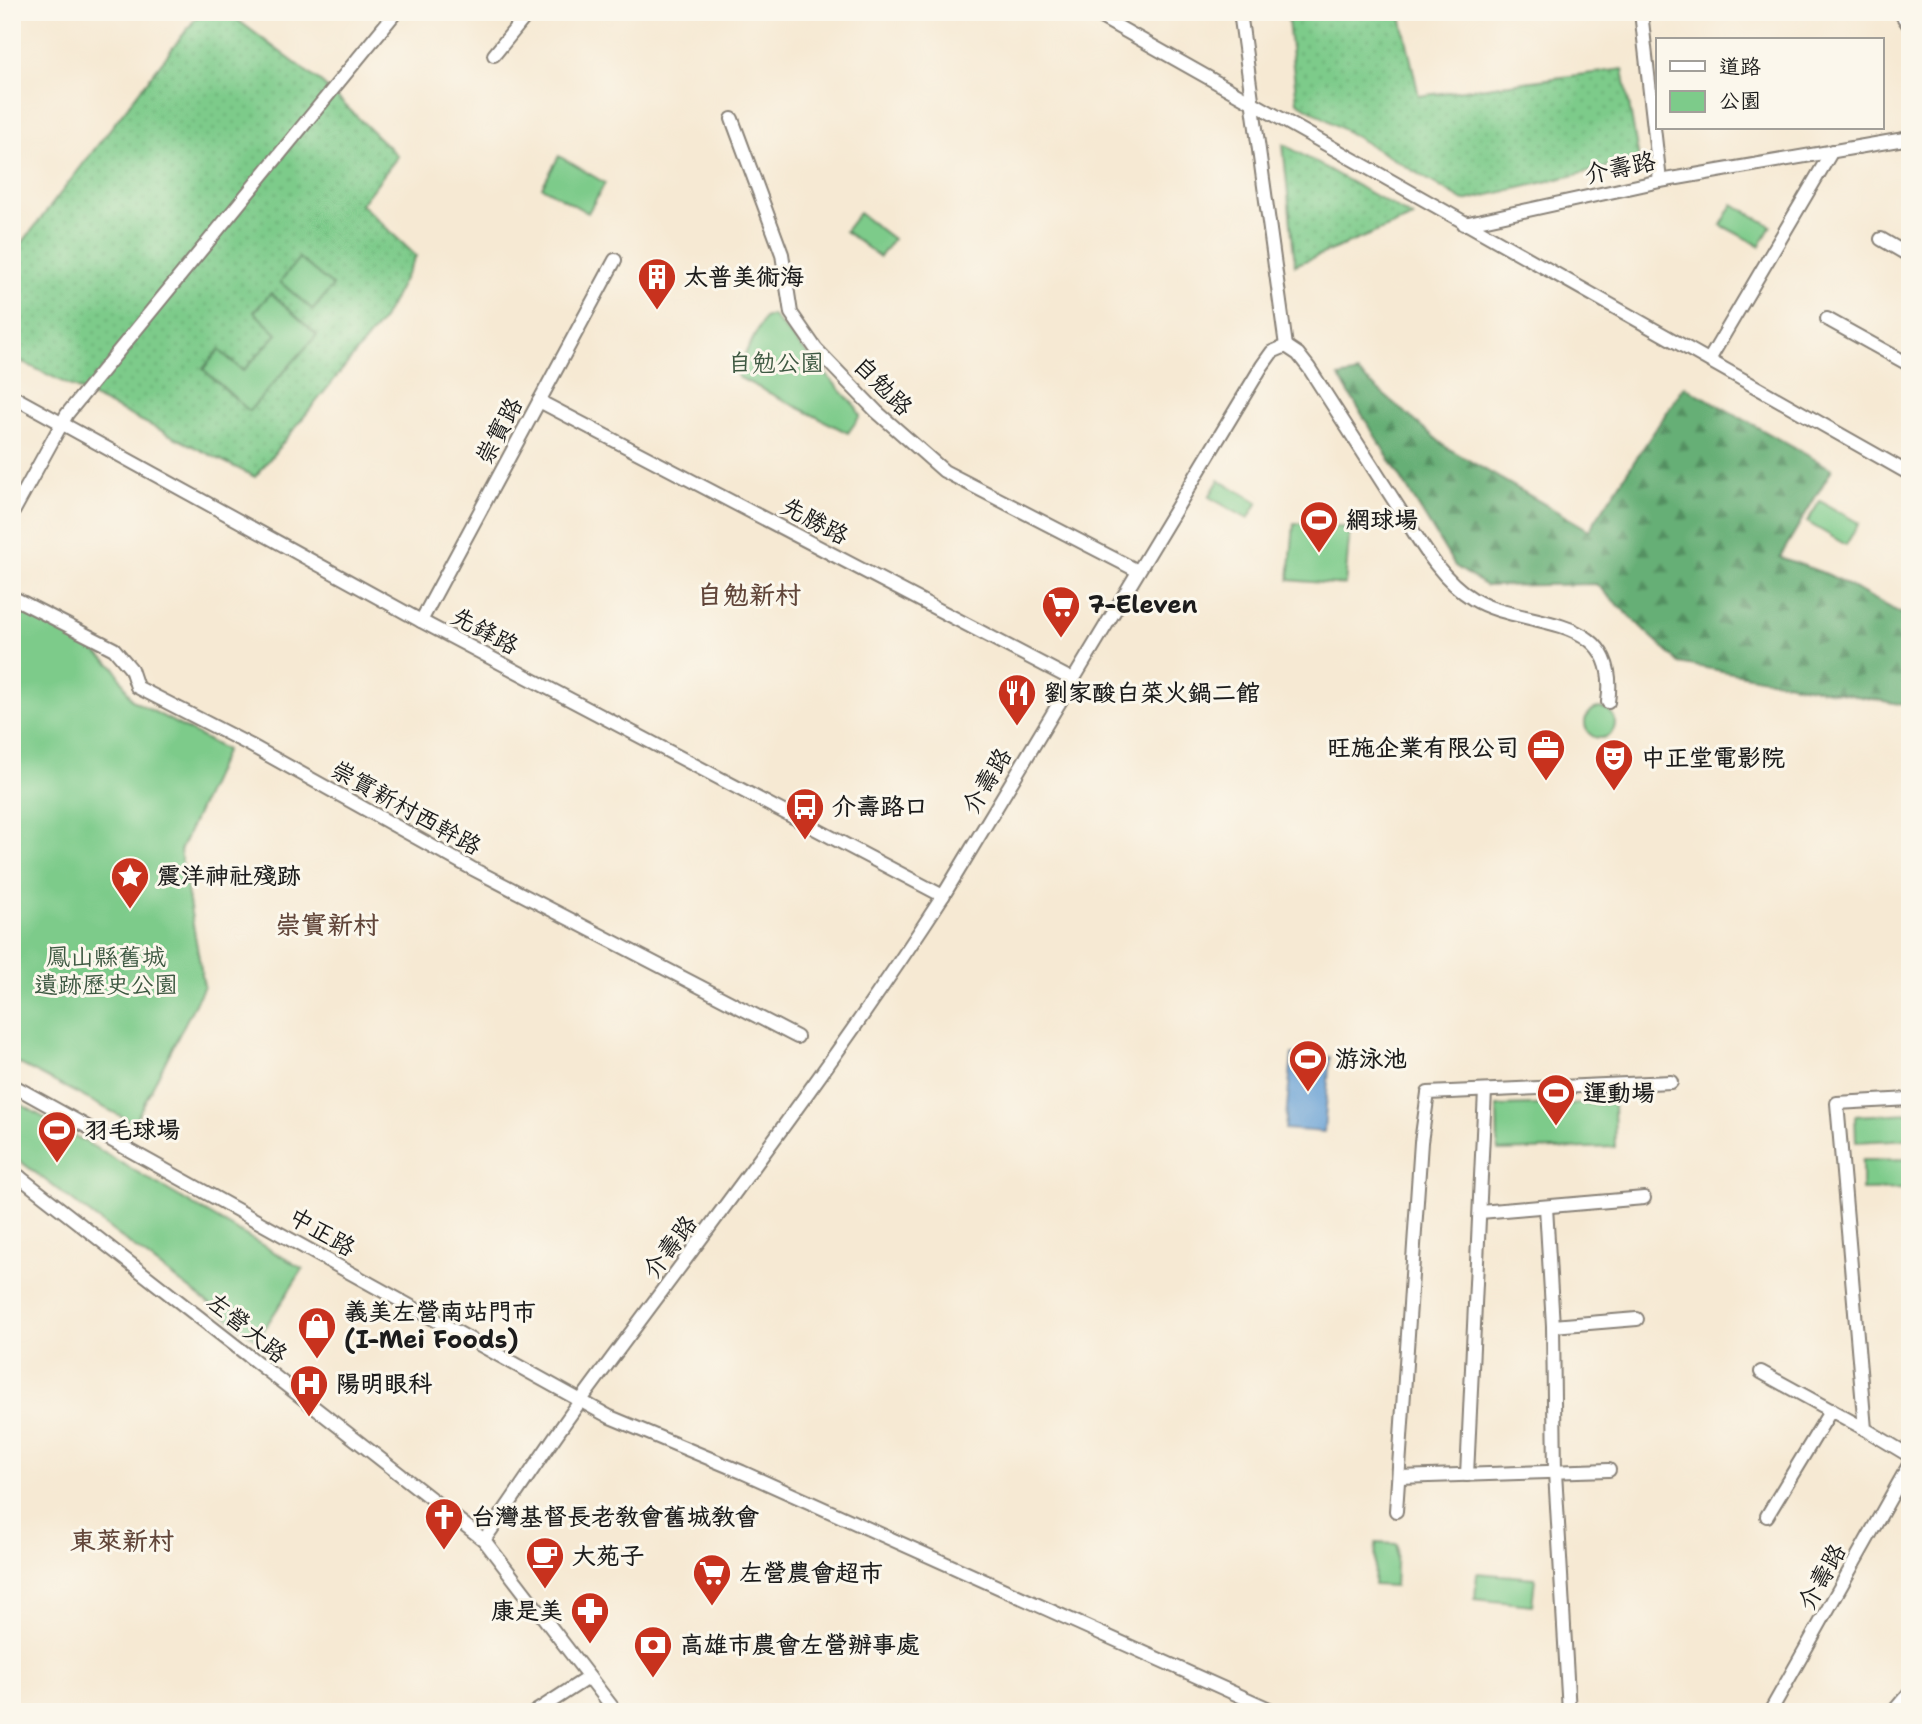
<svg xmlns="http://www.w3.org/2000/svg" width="1922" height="1724" viewBox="0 0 1922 1724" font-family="'Shantell Sans','LXGW WenKai TC',sans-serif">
	<defs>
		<pattern id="grass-dots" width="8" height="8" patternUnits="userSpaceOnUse" patternTransform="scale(1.75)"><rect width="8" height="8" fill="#7dcb8a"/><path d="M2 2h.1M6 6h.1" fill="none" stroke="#6bae76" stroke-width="1.8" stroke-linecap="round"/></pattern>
		<pattern id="forest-firs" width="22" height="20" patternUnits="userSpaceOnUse" patternTransform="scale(1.75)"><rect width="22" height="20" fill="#66af76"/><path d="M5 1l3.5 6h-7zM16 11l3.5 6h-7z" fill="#538e60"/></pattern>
	</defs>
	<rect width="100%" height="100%" fill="#fbf7ec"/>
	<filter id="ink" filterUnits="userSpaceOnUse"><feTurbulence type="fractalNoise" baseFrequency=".0143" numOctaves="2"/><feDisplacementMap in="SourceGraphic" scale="14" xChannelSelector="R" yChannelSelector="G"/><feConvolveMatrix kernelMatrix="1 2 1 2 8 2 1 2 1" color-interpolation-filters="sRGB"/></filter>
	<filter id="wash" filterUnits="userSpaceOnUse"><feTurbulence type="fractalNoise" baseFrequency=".00686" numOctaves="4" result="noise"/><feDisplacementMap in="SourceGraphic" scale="28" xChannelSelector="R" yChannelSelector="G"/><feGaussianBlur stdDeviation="1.57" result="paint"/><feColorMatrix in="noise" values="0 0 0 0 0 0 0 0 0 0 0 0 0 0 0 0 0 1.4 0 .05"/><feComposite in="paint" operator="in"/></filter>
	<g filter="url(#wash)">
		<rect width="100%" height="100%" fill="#f6e9d3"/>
		<g fill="url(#grass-dots)" stroke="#4c7453" stroke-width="2">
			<path d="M1287 12H1400L1419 96 1623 69 1639 160 1464 201 1297 102Z"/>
			<path d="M199 14 231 15 323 84 398 156 361 204 416 256 382 321 255 477 12 357V256Z"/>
			<path d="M1283 144 1413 217 1295 265Z"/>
		</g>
		<path fill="url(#forest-firs)" stroke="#416649" stroke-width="2" d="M1358 373 1446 447 1589 530 1684 386 1832 469 1780 557 1829 575 1910 618V706L1679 663 1596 584 1486 586 1455 566 1339 377Z"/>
		<g fill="#7dcb8a" stroke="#4c7453" stroke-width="2">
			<path d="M559 156 605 183 588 213 542 187Z"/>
			<path d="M1733 204 1771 226 1760 246 1721 225Z"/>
			<path d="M859 213 893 239 880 257 845 231Z"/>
			<path d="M299 258 333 286 313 310 280 282Z"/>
			<path d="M271 293 317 335 249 411 203 369 219 350 243 371 277 334 254 312Z"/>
			<path d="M772 315 856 407 860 416 848 433 738 377 737 369 764 318Z"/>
			<path d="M1219 480 1258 502 1248 519 1209 497Z"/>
			<path d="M1820 501 1859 523 1846 545 1807 522Z"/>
			<path d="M1294 523 1350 528 1345 585 1289 580Z"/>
			<path d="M12 607 85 643 115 668 132 700 226 750 180 851 204 986 134 1123 12 1060Z"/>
			<circle cx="1600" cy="723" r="15"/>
			<path d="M12 1099 303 1269 257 1340 12 1155Z"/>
			<path d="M1614 1103 1615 1147 1498 1151 1497 1106Z"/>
			<path d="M1910 1113V1139L1856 1142 1855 1116Z"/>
			<path d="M1910 1159V1189L1862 1190V1160Z"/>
			<path d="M1376 1543 1397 1544 1395 1586 1374 1585Z"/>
			<path d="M1477 1573 1535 1578 1532 1605 1475 1599Z"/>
		</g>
		<path fill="#659fd4" stroke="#405e78" stroke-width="2" d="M1292 1054 1330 1057 1324 1132 1285 1129Z"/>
	</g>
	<g filter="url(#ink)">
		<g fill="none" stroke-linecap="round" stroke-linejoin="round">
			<g stroke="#898278" stroke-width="16">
				<g id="minor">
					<path d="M1092 12 1910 474"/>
					<path d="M1240 12 1286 346"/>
					<path d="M1641 12 1660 181"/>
					<path d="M1900 12 1910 27"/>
					<path d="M494 55 529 12"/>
					<path d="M732 119 782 254 791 313 816 349 877 412 944 471 1138 571"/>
					<path d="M1464 224 1660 181 1910 138"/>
					<path d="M1881 239 1910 256"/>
					<path d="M1827 319 1910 365"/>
					<path d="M1286 346 1298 354 1309 368C1337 412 1365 455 1393 499 1416 534 1436 576 1473 599 1523 630 1622 609 1608 702"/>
					<path d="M1709 360 1832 151"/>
					<path d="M12 396 421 621 943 896"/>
					<path d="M539 401 1071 679"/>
					<path d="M12 514 67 414 396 12"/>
					<path d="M12 597 114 649 131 669 137 687 250 745 471 868 797 1037"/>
					<path d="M421 621 615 260"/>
					<path d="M12 1085 610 1417 742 1472 1276 1712"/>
					<path d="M1910 1099 1837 1103 1865 1429 1910 1456"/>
					<path d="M12 1171 484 1540 616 1712"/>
					<path d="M12 1190 20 1177"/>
					<path d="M1546 1207 1553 1326 1555 1472 1569 1712"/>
					<path d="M1480 1212 1644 1198"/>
					<path d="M1553 1326 1637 1319"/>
					<path d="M1761 1372 1865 1429"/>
					<path d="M1467 1475 1485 1091"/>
					<path d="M1399 1477 1609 1470"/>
					<path d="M1396 1511 1421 1142 1428 1093 1671 1082"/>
					<path d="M1767 1516 1831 1410"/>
					<path d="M484 1540C519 1491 551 1440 587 1392 708 1228 832 1067 943 896L1262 366 1272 352 1286 346"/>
					<path d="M535 1712 589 1677"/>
					<path d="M1770 1712 1910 1463"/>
					<path d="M1893 1712 1910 1692"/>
				</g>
			</g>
			<use href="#minor" stroke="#fff" stroke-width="12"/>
		</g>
	</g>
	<defs>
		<g id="building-pin" transform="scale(2.0125)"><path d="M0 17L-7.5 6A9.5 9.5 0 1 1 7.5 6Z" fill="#c8321e" stroke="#fbf7ec"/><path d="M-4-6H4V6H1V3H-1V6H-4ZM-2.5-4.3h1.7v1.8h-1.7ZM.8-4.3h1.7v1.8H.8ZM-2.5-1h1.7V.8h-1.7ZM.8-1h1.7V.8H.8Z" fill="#fff"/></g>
		<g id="stadium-pin" transform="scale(2.0125)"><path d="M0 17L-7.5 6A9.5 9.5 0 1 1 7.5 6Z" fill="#c8321e" stroke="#fbf7ec"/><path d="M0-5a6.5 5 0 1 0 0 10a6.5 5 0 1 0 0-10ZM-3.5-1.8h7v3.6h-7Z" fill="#fff"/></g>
		<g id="supermarket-pin" transform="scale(2.0125)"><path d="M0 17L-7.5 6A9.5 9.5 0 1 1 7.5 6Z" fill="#c8321e" stroke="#fbf7ec"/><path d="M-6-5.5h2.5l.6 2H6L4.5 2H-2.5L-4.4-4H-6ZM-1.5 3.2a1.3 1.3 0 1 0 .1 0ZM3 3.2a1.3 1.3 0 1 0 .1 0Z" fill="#fff"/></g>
		<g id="restaurant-pin" transform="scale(2.0125)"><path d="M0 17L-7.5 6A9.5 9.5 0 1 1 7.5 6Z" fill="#c8321e" stroke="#fbf7ec"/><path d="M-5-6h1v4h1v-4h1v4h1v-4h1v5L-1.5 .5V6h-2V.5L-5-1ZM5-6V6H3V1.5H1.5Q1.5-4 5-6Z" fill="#fff"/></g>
		<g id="office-pin" transform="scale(2.0125)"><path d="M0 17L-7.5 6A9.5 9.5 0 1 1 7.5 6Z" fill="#c8321e" stroke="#fbf7ec"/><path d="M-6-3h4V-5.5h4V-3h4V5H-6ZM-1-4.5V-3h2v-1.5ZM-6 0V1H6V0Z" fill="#fff"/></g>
		<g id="theatre-pin" transform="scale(2.0125)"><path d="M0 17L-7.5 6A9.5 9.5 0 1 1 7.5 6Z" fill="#c8321e" stroke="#fbf7ec"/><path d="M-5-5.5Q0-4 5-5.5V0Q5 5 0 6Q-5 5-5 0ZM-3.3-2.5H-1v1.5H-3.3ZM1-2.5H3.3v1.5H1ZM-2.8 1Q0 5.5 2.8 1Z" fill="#fff"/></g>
		<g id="bus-pin" transform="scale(2.0125)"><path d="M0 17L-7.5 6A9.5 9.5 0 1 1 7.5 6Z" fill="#c8321e" stroke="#fbf7ec"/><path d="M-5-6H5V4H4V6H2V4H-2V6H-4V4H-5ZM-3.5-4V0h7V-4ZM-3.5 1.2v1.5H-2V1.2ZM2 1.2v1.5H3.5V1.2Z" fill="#fff"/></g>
		<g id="sight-pin" transform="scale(2.0125)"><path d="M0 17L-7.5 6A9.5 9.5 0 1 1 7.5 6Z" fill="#c8321e" stroke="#fbf7ec"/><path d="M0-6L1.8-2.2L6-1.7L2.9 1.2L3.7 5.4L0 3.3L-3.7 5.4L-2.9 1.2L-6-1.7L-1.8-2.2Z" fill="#fff"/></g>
		<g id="shop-pin" transform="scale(2.0125)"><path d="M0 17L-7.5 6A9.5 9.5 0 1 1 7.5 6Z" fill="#c8321e" stroke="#fbf7ec"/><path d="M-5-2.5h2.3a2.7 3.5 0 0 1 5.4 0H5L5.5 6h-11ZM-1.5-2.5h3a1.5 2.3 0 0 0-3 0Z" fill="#fff"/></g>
		<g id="hospital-pin" transform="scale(2.0125)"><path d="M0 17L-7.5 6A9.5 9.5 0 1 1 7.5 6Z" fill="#c8321e" stroke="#fbf7ec"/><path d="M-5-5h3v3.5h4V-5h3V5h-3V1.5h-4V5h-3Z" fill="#fff"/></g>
		<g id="church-pin" transform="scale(2.0125)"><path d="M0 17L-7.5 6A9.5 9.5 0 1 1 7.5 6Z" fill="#c8321e" stroke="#fbf7ec"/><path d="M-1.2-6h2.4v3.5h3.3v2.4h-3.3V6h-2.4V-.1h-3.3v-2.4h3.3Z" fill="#fff"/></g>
		<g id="cafe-pin" transform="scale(2.0125)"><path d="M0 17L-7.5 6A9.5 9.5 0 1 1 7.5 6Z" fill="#c8321e" stroke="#fbf7ec"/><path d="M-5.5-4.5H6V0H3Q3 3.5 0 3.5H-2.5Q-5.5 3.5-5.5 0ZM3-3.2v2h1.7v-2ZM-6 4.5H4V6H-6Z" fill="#fff"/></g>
		<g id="pharmacy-pin" transform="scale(2.0125)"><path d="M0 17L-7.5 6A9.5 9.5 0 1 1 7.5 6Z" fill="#c8321e" stroke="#fbf7ec"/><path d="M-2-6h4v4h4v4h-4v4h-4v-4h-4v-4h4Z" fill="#fff"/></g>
		<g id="bank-pin" transform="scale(2.0125)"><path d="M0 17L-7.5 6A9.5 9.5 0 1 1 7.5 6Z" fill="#c8321e" stroke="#fbf7ec"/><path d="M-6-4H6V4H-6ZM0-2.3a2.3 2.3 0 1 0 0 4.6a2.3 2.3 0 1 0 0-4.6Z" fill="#fff"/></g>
	</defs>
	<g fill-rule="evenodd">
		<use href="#building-pin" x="657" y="277"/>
		<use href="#stadium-pin" x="1319" y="520"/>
		<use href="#supermarket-pin" x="1061" y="605"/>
		<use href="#restaurant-pin" x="1017" y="693"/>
		<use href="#office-pin" x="1546" y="748"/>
		<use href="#theatre-pin" x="1614" y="758"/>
		<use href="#bus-pin" x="805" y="807"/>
		<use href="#sight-pin" x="130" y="876"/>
		<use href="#stadium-pin" x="1308" y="1059"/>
		<use href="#stadium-pin" x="1556" y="1093"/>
		<use href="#stadium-pin" x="57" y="1130"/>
		<use href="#shop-pin" x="317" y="1326"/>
		<use href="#hospital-pin" x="309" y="1384"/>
		<use href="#church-pin" x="444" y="1517"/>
		<use href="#cafe-pin" x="545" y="1556"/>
		<use href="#supermarket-pin" x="712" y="1573"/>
		<use href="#pharmacy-pin" x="590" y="1611"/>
		<use href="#bank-pin" x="653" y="1645"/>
	</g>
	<g text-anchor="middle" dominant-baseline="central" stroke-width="6" stroke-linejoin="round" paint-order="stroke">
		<g font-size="24" fill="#1c1c1c" stroke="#fbf7ec">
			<text transform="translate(1620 168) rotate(-12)">介壽路</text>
			<text transform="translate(883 386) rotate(45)">自勉路</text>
			<text transform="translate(499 431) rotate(-62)">崇實路</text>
			<text transform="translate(815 521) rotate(28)">先勝路</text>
			<text transform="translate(485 631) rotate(28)">先鋒路</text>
			<text transform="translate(987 781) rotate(-59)">介壽路</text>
			<text transform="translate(406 808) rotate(29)">崇實新村西幹路</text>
			<text transform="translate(322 1232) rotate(30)">中正路</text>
			<text transform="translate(670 1247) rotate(-53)">介壽路</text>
			<text transform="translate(247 1328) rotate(39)">左營大路</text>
			<text transform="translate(1822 1577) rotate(-61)">介壽路</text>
		</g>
		<g font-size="24" font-weight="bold" fill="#1c1c1c" stroke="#fbf7ec" text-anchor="start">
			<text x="684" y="277">太普美術海</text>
			<text x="1346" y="520">網球場</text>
			<text x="1088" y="605">7-Eleven</text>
			<text x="1044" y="693">劉家酸白菜火鍋二館</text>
			<text x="1519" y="748" text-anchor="end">旺施企業有限公司</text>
			<text x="1641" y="758">中正堂電影院</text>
			<text x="832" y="807">介壽路口</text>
			<text x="157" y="876">震洋神社殘跡</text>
			<text x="1335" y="1059">游泳池</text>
			<text x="1583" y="1093">運動場</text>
			<text x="84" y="1130">羽毛球場</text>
			<text x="344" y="1312">義美左營南站門市<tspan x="344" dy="28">(I-Mei Foods)</tspan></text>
			<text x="336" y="1384">陽明眼科</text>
			<text x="471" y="1517">台灣基督長老教會舊城教會</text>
			<text x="572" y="1556">大苑子</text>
			<text x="739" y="1573">左營農會超市</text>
			<text x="563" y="1611" text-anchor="end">康是美</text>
			<text x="680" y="1645">高雄市農會左營辦事處</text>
		</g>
		<g font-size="24" fill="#3e5942" stroke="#fbf7ec">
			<text x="776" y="363">自勉公園</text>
			<text x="106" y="957">鳳山縣舊城<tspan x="106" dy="28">遺跡歷史公園</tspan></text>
		</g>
		<g font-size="26" font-weight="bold" fill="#62463a" stroke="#fbf7ec">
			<text x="749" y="594">自勉新村</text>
			<text x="327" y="924">崇實新村</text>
			<text x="122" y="1540">東萊新村</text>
		</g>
	</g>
	<rect width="1922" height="1724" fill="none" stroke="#fbf7ec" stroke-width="42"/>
	<rect x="1656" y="38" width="228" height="91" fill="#fbf7ec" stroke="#a29f99" stroke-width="2"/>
	<rect x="1670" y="61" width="35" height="10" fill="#ffffff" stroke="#a29f99" stroke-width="2"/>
	<text x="1719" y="74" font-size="21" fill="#1c1c1c">道路</text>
	<rect x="1670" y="91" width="35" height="21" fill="#7dcb8a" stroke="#a29f99" stroke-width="2"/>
	<text x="1719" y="108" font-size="21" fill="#1c1c1c">公園</text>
</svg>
